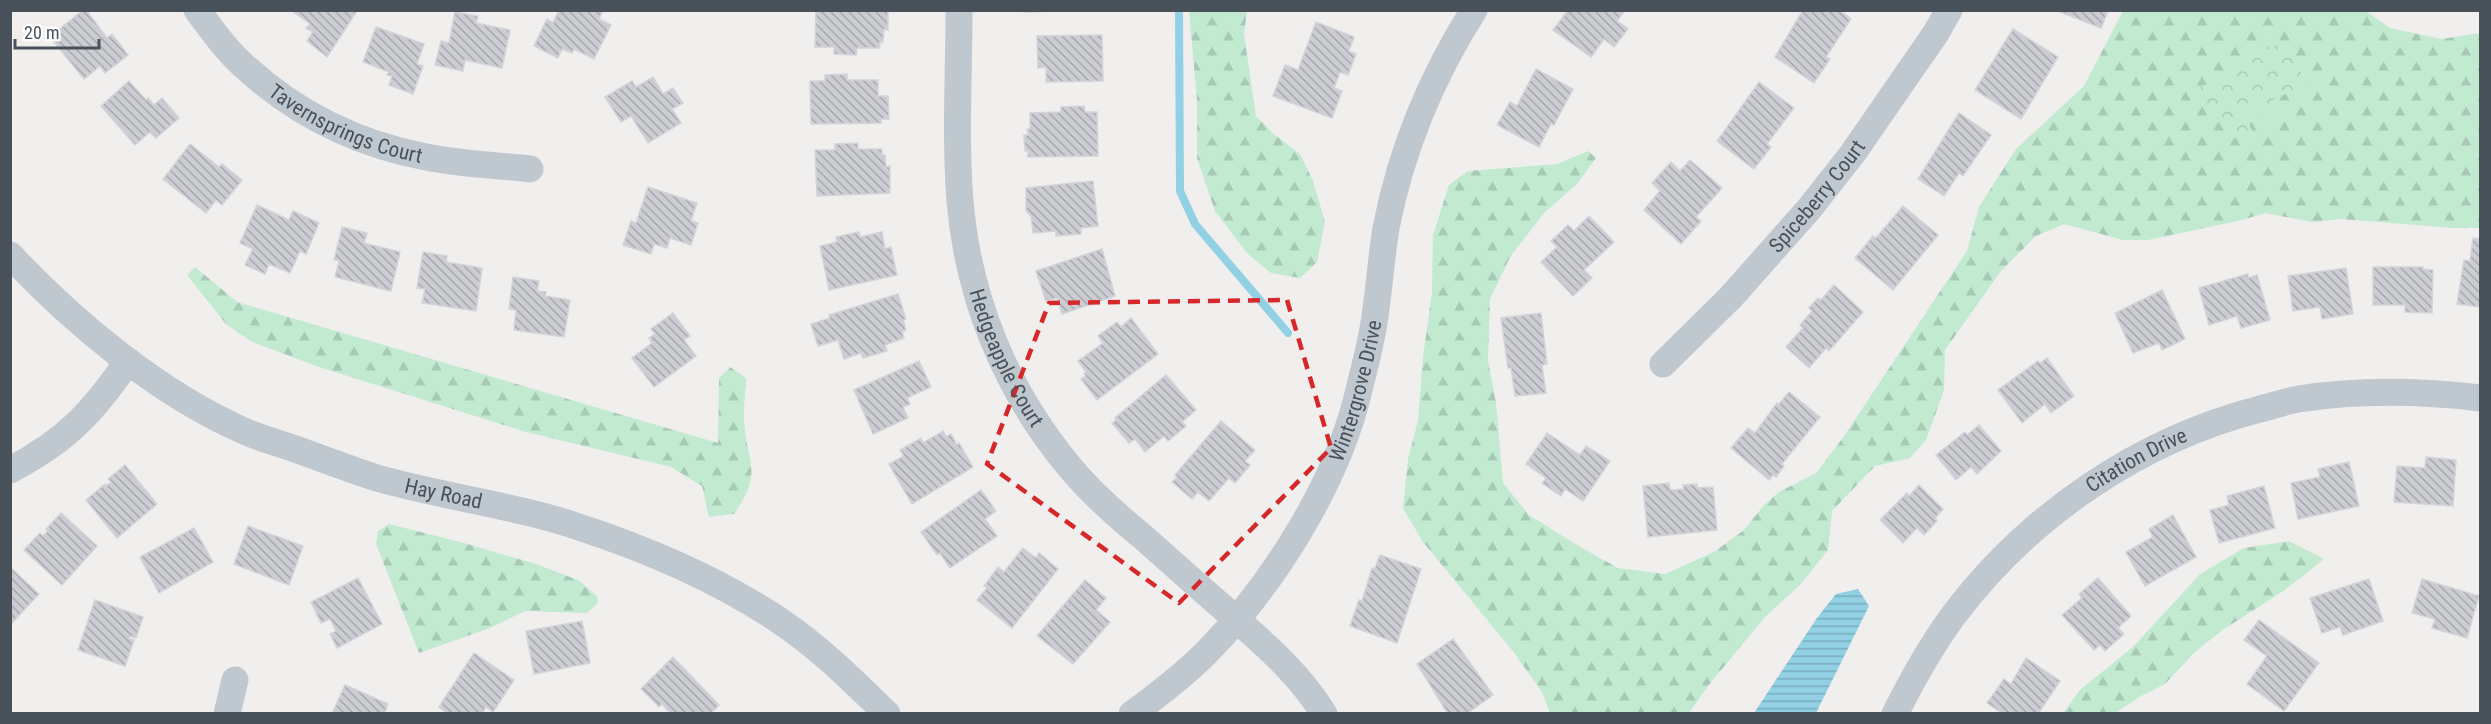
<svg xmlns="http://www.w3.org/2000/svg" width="2491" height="724" viewBox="0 0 2491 724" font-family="'Roboto Condensed',sans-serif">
	<defs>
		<pattern id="forest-firs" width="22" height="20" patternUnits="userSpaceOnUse" patternTransform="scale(1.5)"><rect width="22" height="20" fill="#c1ead1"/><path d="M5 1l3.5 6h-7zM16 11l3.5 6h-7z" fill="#a7cab6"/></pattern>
		<pattern id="park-crowns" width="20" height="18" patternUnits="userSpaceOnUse" patternTransform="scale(1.5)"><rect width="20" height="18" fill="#c1ead1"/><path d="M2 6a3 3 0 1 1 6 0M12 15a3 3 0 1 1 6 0" fill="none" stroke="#a7cab6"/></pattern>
		<pattern id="water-rules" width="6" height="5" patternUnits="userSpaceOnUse" patternTransform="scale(1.5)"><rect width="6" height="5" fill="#92d1e3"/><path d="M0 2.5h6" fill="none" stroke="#79acbb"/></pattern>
		<pattern id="building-back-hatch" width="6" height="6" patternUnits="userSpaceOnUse" patternTransform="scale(1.5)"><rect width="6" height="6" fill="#cccdd2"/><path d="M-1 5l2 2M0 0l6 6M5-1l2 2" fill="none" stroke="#a8a9ad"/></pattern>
	</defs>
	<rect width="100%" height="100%" fill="#f1eeee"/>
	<g fill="url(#forest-firs)">
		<path d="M1189 11H1247L1244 34 1256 116 1274 134 1300 154 1313 181 1325 222 1317 262 1300 278 1271 273 1247 253 1215 211 1197 158V100Z"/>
		<path d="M2123 11H2366L2390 28 2441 39 2480 33V228H2453L2342 219 2312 222 2265 213 2242 220 2148 240H2123L2064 224 2036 236 2001 271 1945 350 1944 390 1926 440 1910 458 1875 466 1832 511 1828 550 1800 585 1765 617 1708 686 1689 713H1550L1542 692 1512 650 1423 542 1403 508 1408 459 1418 421 1423 357 1432 292 1433 235 1449 185 1468 171 1557 164 1588 151 1596 158 1578 183 1544 213 1510 257 1490 299 1488 361 1496 403 1503 483 1529 515 1577 545 1618 568 1665 574 1714 552 1744 530 1765 504 1779 492 1816 473 1842 439 1967 251 1979 207 2016 149 2084 86Z"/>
		<path d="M195 267 237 302 718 443 719 378 730 367 746 378C746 392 743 406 744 420 747 466 764 470 734 514L709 517 702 486 671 467 526 432 319 367 252 342 226 324 187 275Z"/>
		<path d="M389 524 464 543 536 564 578 580 597 596 598 603 587 613 525 611 490 628 419 653 376 544 378 531Z"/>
		<path d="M2289 541 2324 559 2285 590 2221 631 2194 653 2165 684 2141 696 2115 713H2063L2080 690 2134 646 2200 574 2244 548Z"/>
	</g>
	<path fill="url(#park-crowns)" d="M2287 40 2306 85 2274 99 2281 115 2265 122 2259 105 2244 112 2252 131 2230 140 2221 121 2215 123 2200 87 2243 69 2240 61Z"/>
	<path fill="url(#water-rules)" d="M1858 589 1869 606 1816 713H1754L1817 618 1836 594Z"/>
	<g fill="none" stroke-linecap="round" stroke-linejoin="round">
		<path stroke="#92d1e3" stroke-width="8" d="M1179 10 1180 191 1195 224 1288 333"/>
	</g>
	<g fill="url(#building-back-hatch)" stroke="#d3d4d9" stroke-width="1.5">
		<path d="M83 10H86L107 38 112 34 128 55 105 73 100 66 84 79 50 37Z"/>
		<path d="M291 10H356L357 11 327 57 307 41 313 32 306 28 310 24Z"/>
		<path d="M559 10H603L599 19 611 25 594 59 574 49 572 53 562 49 558 58 534 46 547 19 553 23Z"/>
		<path d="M816 10H888V30L884 29 883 42H880V48H857L856 55 834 54V47H815Z"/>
		<path d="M1024 10H1084L1024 12Z"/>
		<path d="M1568 10H1625L1617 21 1628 29 1614 47 1604 39 1591 57 1553 30Z"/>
		<path d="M1803 10H1839L1851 19 1826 57 1830 59 1814 83 1775 57Z"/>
		<path d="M2055 10H2106L2108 11 2101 28Z"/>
		<path d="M455 12 478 16 476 23 510 30 502 68 465 60 463 71 435 65 441 41 449 43Z"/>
		<path d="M1316 22 1354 37 1349 51 1356 54 1348 75 1340 72 1334 88 1342 91 1332 118 1273 96 1285 65 1298 70Z"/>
		<path d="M376 27 424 44 417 64 423 66 413 94 389 85 392 76 387 75 389 72 363 62Z"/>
		<path d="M2013 29 2058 57 2021 119 1975 90Z"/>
		<path d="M1102 35 1103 81 1046 82V67L1038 68 1037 36Z"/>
		<path d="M1536 69 1573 89 1554 125 1551 124 1539 147 1497 125 1510 102 1517 106Z"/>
		<path d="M847 74V80H878V96H888L889 119H881V123L811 124 810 81H825V75Z"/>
		<path d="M653 77 663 94 673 88 683 103 672 109 681 123 648 143 631 116 621 122 605 97 632 81 636 87Z"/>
		<path d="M129 81 146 100 148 98 154 105 162 98 179 118 156 138 150 132 135 145 101 106Z"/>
		<path d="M1759 82 1794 108 1767 144 1771 147 1754 169 1717 141Z"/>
		<path d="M1084 106 1085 112H1097L1098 156 1028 157V151H1025L1024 135H1028L1027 129H1030V113L1061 112V107Z"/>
		<path d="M1959 113 1991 135 1963 176 1959 173 1944 196 1918 179Z"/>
		<path d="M858 143V149H882V155H885L886 167 890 166V193L817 196 815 150H835V144Z"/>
		<path d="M190 144 219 167 222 164 242 180 222 205 216 200 206 213 163 179Z"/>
		<path d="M1690 160 1722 188 1696 217 1701 221 1681 244 1644 210 1660 191 1652 183 1671 162 1680 171Z"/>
		<path d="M1093 181 1098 226 1081 228V234L1056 236V231L1033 233 1031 216 1026 211V188Z"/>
		<path d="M648 187 697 203 691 221 698 223 691 245 670 238 667 248 654 244 651 254 623 245 631 221 636 223Z"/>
		<path d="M257 205 289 220 293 211 319 223 306 254 300 251 290 273 269 264 265 274 245 265 253 249 240 243Z"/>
		<path d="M1903 206 1938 235 1893 290 1855 258 1873 236 1876 238Z"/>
		<path d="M1589 216 1614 242 1584 270 1592 278 1573 296 1541 262 1557 247 1551 241 1568 225 1574 231Z"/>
		<path d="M342 227 367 233 364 243 400 252 391 291 335 277 339 261 334 260Z"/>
		<path d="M859 232 860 237 882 232 885 249 891 247 897 275 829 290 820 246 837 242 836 237Z"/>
		<path d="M2473 238 2480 239V307L2457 304 2464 260 2470 261Z"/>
		<path d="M1102 249 1115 296 1062 314 1057 298 1046 301 1036 271Z"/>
		<path d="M423 252 447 256 446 262 482 268 476 311 422 303 425 289 417 288Z"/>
		<path d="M2373 267H2423V269L2433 270 2432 313 2405 312V305H2373Z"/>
		<path d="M2346 268 2353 314 2322 319 2320 307 2293 311 2288 276Z"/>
		<path d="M2248 274V278L2257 275 2270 320 2241 328 2237 316 2209 325 2199 288Z"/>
		<path d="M513 277 539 281 537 291 546 292 545 296 570 300 564 337 514 330 516 310 509 309Z"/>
		<path d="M1834 285 1863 312 1829 351 1826 348 1809 368 1786 347 1803 328 1800 325 1812 311 1809 308 1818 298 1821 300Z"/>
		<path d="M2162 290 2185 339 2162 350 2159 343 2133 353 2115 313Z"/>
		<path d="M898 294 906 319 903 320 906 330 902 332 904 338 885 345 887 351 863 358 861 353 844 359 838 340 818 346 811 324 830 318 829 315Z"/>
		<path d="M673 313 690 336 684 340 696 356 654 387 632 358 652 343 649 338 655 334 651 329Z"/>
		<path d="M1541 313 1547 364 1542 365 1546 393 1515 396 1511 368H1508L1501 318Z"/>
		<path d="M1131 318 1158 354 1097 400 1081 379 1086 376 1084 374 1086 372 1078 361 1103 343 1098 336 1117 322 1121 327Z"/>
		<path d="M2047 358 2074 396 2051 413 2045 404 2022 423 1998 390 2038 361 2040 363Z"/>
		<path d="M919 361 931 387 907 398 910 404 903 407 908 418 873 434 854 390Z"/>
		<path d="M1166 375 1196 410 1182 422 1186 426 1168 441 1164 436 1145 452 1135 439 1129 443 1112 423 1116 420 1115 418Z"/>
		<path d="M1789 392 1820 417 1782 464 1784 466 1776 477 1773 475 1769 480 1731 448 1748 428 1755 433 1777 403 1778 405Z"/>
		<path d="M1221 421 1255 450 1245 461 1250 465 1235 483 1229 478 1209 501 1198 492 1192 499 1172 482 1177 477 1175 475Z"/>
		<path d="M1979 425 2001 451 1977 474 1971 467 1956 480 1936 455 1965 432 1967 435Z"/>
		<path d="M943 431 946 437 951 434 957 445 959 443 973 467 912 504 889 464 904 456 900 450 921 438 923 443Z"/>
		<path d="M1547 433 1580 455 1586 446 1610 461 1583 501 1565 489 1561 496 1542 483 1546 478 1526 464Z"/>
		<path d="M2426 457 2456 460 2453 506 2394 502 2397 466 2425 468Z"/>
		<path d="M2349 462 2359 506 2298 519 2291 483 2320 477 2318 469Z"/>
		<path d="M125 465 157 504 117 538 86 500 105 484 106 486 111 482 108 479Z"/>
		<path d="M1669 483 1670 490 1684 489 1683 485 1697 484V488L1713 487 1717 530 1648 537 1643 486Z"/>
		<path d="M1919 485 1943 509 1935 518 1937 521 1924 535 1917 528 1903 543 1880 520 1907 493 1909 496Z"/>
		<path d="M2264 486 2275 528 2219 543 2210 510 2229 505 2227 496Z"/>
		<path d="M981 490 996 511 985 519 997 536 950 568 940 553 937 555 921 532Z"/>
		<path d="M61 513 97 546 62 585 24 550 40 533 43 536 48 531 46 529Z"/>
		<path d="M2173 515 2196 557 2145 586 2126 552 2153 537 2149 529Z"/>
		<path d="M248 526 303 546 289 585 234 564Z"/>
		<path d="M194 528 213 562 159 593 140 557Z"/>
		<path d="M1023 548 1036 558 1039 553 1058 569 1012 628 977 600 987 588 984 586 998 567 1004 572Z"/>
		<path d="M1380 555 1421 569 1397 643 1350 626 1359 600 1362 601 1372 568H1375Z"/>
		<path d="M10 567 39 594 10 625Z"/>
		<path d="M358 578 382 624 337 648 330 634 336 631 330 619 321 623 311 602Z"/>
		<path d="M2098 578 2131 616 2118 628 2124 634 2105 651 2100 645 2094 650 2062 615 2082 598 2079 594Z"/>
		<path d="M2369 579 2383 621 2343 635 2340 627 2322 633 2310 598Z"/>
		<path d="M2422 579 2479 596 2467 638 2432 628 2435 619 2412 613Z"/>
		<path d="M1085 580 1106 598 1096 610 1110 622 1073 664 1037 636Z"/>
		<path d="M95 600 143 617 136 638 130 636 129 639 134 640 125 666 78 650Z"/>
		<path d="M2259 620 2319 663 2284 711 2247 684 2267 656 2244 640Z"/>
		<path d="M582 621 590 663 534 674 526 631Z"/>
		<path d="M1453 639 1493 695 1466 714H1448L1417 664Z"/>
		<path d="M474 653 514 680 493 712 486 707 482 714H448L439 707Z"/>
		<path d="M673 657 719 705 710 714H671L662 704 659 707 641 689Z"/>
		<path d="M2026 658 2060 681 2038 714H2003L1987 703 2004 679 2011 684Z"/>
		<path d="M345 685 388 704 384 714H332Z"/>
	</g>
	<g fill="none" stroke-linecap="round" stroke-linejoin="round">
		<g stroke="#c0c8cf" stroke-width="27">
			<path id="s1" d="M197 10C212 30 226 50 244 66 296 114 357 144 426 157 460 164 496 165 530 169"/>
			<path id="s2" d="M959 10C959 74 955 138 960 201 968 298 1006 390 1068 465 1090 492 1116 515 1143 537 1171 562 1199 587 1228 612 1263 643 1299 673 1324 714"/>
			<path id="s3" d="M10 255C74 323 158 393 244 431 262 439 282 444 301 451 326 460 352 470 377 478 444 497 513 505 579 527 649 550 719 580 780 621 819 647 853 681 887 714"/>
			<path id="s4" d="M1663 364 1731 297 1809 209 1853 153 1936 33 1949 10"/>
			<path d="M10 470C66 441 93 412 128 361"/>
			<path d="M227 714 235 680"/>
			<path id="s5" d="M1132 714C1158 695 1183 676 1206 653 1271 587 1334 488 1357 398 1363 373 1370 348 1374 323 1379 291 1381 259 1386 228 1401 151 1432 76 1474 10"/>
			<path id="s6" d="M1895 714C1912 680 1931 646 1953 616 2028 516 2139 440 2260 409 2273 406 2286 401 2299 399 2358 390 2422 391 2480 398"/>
		</g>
	</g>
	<path fill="none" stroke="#d62828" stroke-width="4.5" stroke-dasharray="12 8" stroke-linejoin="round" d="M1287 300 1331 448 1179 603 987 464 1049 303Z"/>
	<g text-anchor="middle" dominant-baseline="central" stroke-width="6" stroke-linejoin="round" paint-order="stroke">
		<g font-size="21" fill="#48515a" stroke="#fff">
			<text stroke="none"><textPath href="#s1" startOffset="192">Tavernsprings Court</textPath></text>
			<text stroke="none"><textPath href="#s4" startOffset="228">Spiceberry Court</textPath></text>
			<text stroke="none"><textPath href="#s2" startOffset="356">Hedgeapple Court</textPath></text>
			<text stroke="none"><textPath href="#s5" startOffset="402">Wintergrove Drive</textPath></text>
			<text stroke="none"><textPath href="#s6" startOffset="357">Citation Drive</textPath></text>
			<text stroke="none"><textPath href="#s3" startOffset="504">Hay Road</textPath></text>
		</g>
	</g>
	<rect width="2491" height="724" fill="none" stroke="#48515a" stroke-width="24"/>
	<path d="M15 39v9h84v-9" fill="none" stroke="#48515a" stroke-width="3"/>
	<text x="24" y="39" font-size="18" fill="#48515a" stroke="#ffffff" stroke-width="4.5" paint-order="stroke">20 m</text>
</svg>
